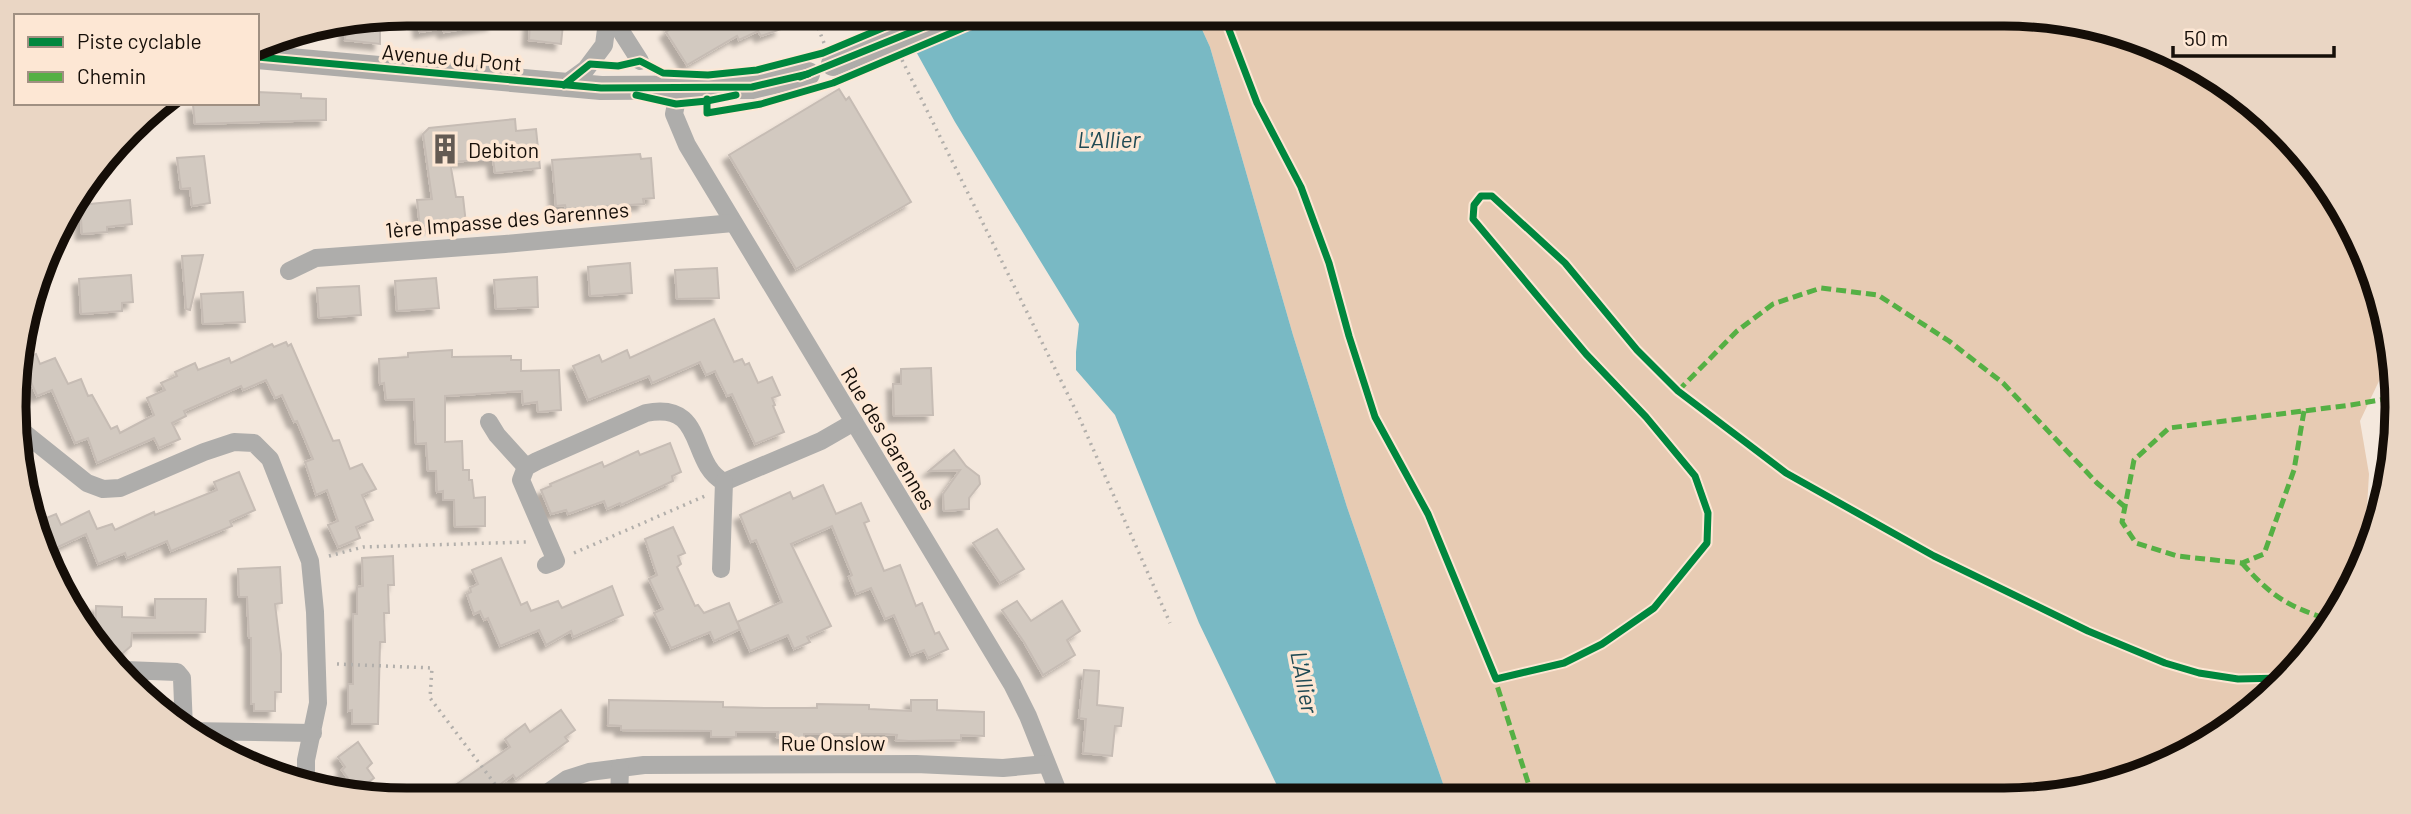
<svg xmlns="http://www.w3.org/2000/svg" width="2411" height="814" viewBox="0 0 2411 814" font-family="Barlow,sans-serif">
	<defs>
		<filter id="shadow"><feDropShadow dx="-6" dy="6" stdDeviation="2" flood-color="#0004"/></filter>
	</defs>
	<rect width="100%" height="100%" fill="#f4e8dd"/>
	<path fill="#e7cbb3" d="M1195 14H2004L2105 27 2243 95 2344 210 2394 355 2379 381 2360 421 2369 474 2364 557 2344 604 2263 702 2177 760 2056 797 1448 798 1347 507 1293 335 1210 47Z"/>
	<path fill="#79b9c4" d="M899 14H1195L1210 47 1293 335 1347 507 1448 798H1283L1199 623 1115 415 1076 370V352L1079 324 955 122 903 28Z"/>
	<g fill="#d2c9c0" stroke="#c6bcb4" stroke-width="2" filter="url(#shadow)">
		<path d="M417 14H493V24L444 32 443 28 420 32Z"/>
		<path d="M665 14H797L777 23 781 29 761 36 758 31 739 40 737 36 687 65 666 32 673 27Z"/>
		<path d="M380 19V44L345 40 346 26Z"/>
		<path d="M530 21 563 24 561 44 529 40Z"/>
		<path d="M839 89 846 100 849 97 911 202 796 269 729 155Z"/>
		<path d="M257 92 301 94V98L326 99V120L195 124 193 105 257 103Z"/>
		<path d="M515 119 516 131 536 129 540 168 495 173 493 159 450 162 456 197H463L466 224 420 227 417 200 432 199 423 134 429 128Z"/>
		<path d="M640 154 641 159 651 158 654 198 643 199 644 204 566 209 565 205 556 206 552 160Z"/>
		<path d="M204 156 210 203 192 206 190 188 181 189 177 158Z"/>
		<path d="M130 200 132 224 107 227V232L82 234 80 205Z"/>
		<path d="M203 255 190 310 186 309 182 256Z"/>
		<path d="M630 263 632 293 590 296 588 267Z"/>
		<path d="M717 268 719 298 677 299 675 270Z"/>
		<path d="M131 275 133 302 122 303V311L81 314 79 279Z"/>
		<path d="M537 277 538 307 496 309 494 280Z"/>
		<path d="M436 278 439 308 397 311 395 281Z"/>
		<path d="M359 286 361 315 319 318 317 288Z"/>
		<path d="M243 292 245 322 203 324 201 294Z"/>
		<path d="M714 319 734 362 742 359 745 365 749 363 758 383 772 377 780 395 772 398 775 405 773 406 784 432 755 444 732 394 727 396 715 371 706 375 700 362 652 383 649 376 588 400 573 366 599 355 602 362 627 350 630 358Z"/>
		<path d="M286 342 288 346 291 344 333 441 339 440 350 469 362 464 376 489 362 495 373 520 356 527 360 538 338 547 328 525 338 521 327 490 316 495 305 462 313 459 297 421 294 422 282 395 275 398 266 380 243 390 241 386 184 411 186 416 172 423 180 439 159 448 154 438 97 463 88 438 75 443 52 390 37 396 31 382 19 387 18 361 36 354 40 364 55 358 68 384 81 379 88 396 92 395 111 429 117 426 120 433 154 415 147 398 165 390 161 383 177 376 175 372 195 363 198 370 229 358 231 363 272 344 274 347Z"/>
		<path d="M452 350V357L511 356V360H521V371L559 370 561 410 538 412 537 402 523 404 522 391 445 396V442L462 441 463 470H469V480H472L474 498 485 497V526L455 527 454 500H443V491L437 492 436 471H428L426 443 416 444 414 399 386 400 384 383 380 384 379 359 408 357V353Z"/>
		<path d="M931 368 933 415 894 416 893 384H901V369Z"/>
		<path d="M670 443 681 472 672 476 673 481 621 505 620 503 607 509 604 501 568 514 566 510 551 514 541 490 551 486 550 484 602 462 604 467 638 451 640 455Z"/>
		<path d="M954 450 966 466 979 476 980 484 969 498V509L944 511 943 494 960 470 929 471Z"/>
		<path d="M239 472 255 510 230 521 232 526 171 551 167 541 127 558 125 553 98 564 86 534 47 552 34 523 56 514 61 525 89 511 97 529 112 524 115 530 154 512 155 515 217 490 214 482Z"/>
		<path d="M823 485 836 514 861 503 869 521 864 523 884 571 900 565 916 606 922 603 935 634 939 632 948 649 928 658 924 650 911 655 894 615 885 619 871 588 856 594 849 577 852 575 832 526 791 544 831 626 807 637 810 642 794 649 788 635 750 651 737 622 782 602 756 540 751 542 740 515 790 492 793 499Z"/>
		<path d="M673 527 685 553 678 556 681 564 677 567 695 606 698 605 704 613 729 603 740 629 714 641 710 632 671 648 654 613 663 609 649 579 657 575 645 539Z"/>
		<path d="M997 529 1024 569 1000 583 973 543Z"/>
		<path d="M393 556 394 585H388L389 613H384L385 642H380L378 724H352V710L348 711V684H353V614H357V587L363 586 362 558Z"/>
		<path d="M501 558 521 605 527 602 531 611 558 601 562 608 612 586 623 615 573 637 571 631 546 645 539 630 500 646 488 618 484 620 480 611 474 614 467 594 471 592 470 588 478 584 472 570Z"/>
		<path d="M280 567 282 603 275 604 281 654V692H275V711H254V704H251V638H249L247 597H239L238 569Z"/>
		<path d="M155 599H206L205 632 132 633 131 646 115 660 95 640 96 606 122 607V617L155 618Z"/>
		<path d="M1017 601 1031 621 1062 601 1080 631 1067 640 1075 655 1043 675 1024 642 1002 610Z"/>
		<path d="M1084 670 1099 671 1097 705 1123 708 1121 726H1115L1112 756 1083 753 1086 719 1079 718Z"/>
		<path d="M609 700 723 702V707L765 708H817V704L869 705V709L911 711V700H937V710L984 712V736L961 735V740L909 741 896 740 897 735 885 734H804V738H792L777 737 778 732H736V737H711V731L621 730V726L608 725Z"/>
		<path d="M561 710 575 730 565 737 568 741 516 779 513 775 479 800H434L510 747 505 739 525 724 530 732Z"/>
		<path d="M358 742 372 763 367 768 374 778 357 791 342 770 345 767 338 757Z"/>
	</g>
	<g fill="none" stroke-linecap="round" stroke-linejoin="round">
		<g stroke="#b2afab" stroke-width="3.5" stroke-dasharray="2 5" stroke-linecap="butt">
			<path d="M824 43 817 25 877 14"/>
			<path d="M902 60 1079 417 1170 623"/>
			<path d="M574 553 705 496"/>
			<path d="M329 556 363 547 526 542"/>
			<path d="M337 664 432 668 430 698 507 800"/>
			<path d="M906 799V784"/>
		</g>
		<g stroke="#aeadab" stroke-width="18">
			<path d="M610 14 640 61"/>
			<path d="M564 85 586 69 604 45 608 14"/>
			<path d="M676 104 674 114 687 145 1012 684 1028 716 1061 799"/>
			<path d="M289 271 316 258 505 244 733 223"/>
			<path d="M489 422 497 435 526 467"/>
			<path d="M22 431 87 483 103 489 120 488 204 452 234 442 254 443 270 459 310 561 315 612 318 703 306 760V787"/>
			<path d="M546 565 556 561 521 480 526 467 537 461 646 413C707 401 688 463 724 482L821 441 854 422"/>
			<path d="M721 569 724 482"/>
			<path d="M125 670 177 672 182 678 184 729"/>
			<path d="M186 731 313 733"/>
			<path d="M537 800 567 779 589 772 644 765 916 764 1003 768 1046 764"/>
			<path d="M619 800 620 768"/>
		</g>
		<path stroke="#aeaca9" stroke-width="24" d="M257 57 601 88 752 87 808 74"/>
		<path stroke="#aeaca9" stroke-width="24" d="M833 64 956 14"/>
		<g stroke="#55b044" stroke-width="5" stroke-dasharray="10 5" stroke-linecap="butt">
			<path d="M1678 391 1737 331 1773 304 1821 288 1878 295 1949 341 2003 383 2097 483 2125 507"/>
			<path d="M2304 411 2294 470 2264 554 2242 563 2177 556 2136 543 2122 522 2134 460 2169 428 2351 405 2391 398"/>
			<path d="M2242 563C2271 596 2288 607 2331 620"/>
			<path d="M1493 673 1533 798"/>
		</g>
		<g stroke="#fde7d4" stroke-width="11">
			<g id="cycleway">
				<path d="M1223 14 1257 103 1301 187 1329 263 1349 336 1375 417 1428 514 1496 679 1564 663 1602 644 1654 608 1707 543 1708 513 1695 476 1646 417 1586 354 1473 219 1474 205 1481 196H1492L1565 263 1637 350 1678 391 1786 473 1934 556 2088 631 2165 663 2199 673 2238 679 2283 678"/>
				<path d="M257 57 601 88 752 87 808 74"/>
				<path d="M800 77 956 14"/>
				<path d="M564 85 590 64 618 66 640 61 663 73 708 75 757 70 823 53 916 14"/>
				<path d="M636 95 676 104 707 101 736 95"/>
				<path d="M707 99V113L761 104 833 83 996 14"/>
			</g>
		</g>
		<use href="#cycleway" stroke="#00873e" stroke-width="7"/>
	</g>
	<defs>
		<g id="building-bare" transform="scale(2.415)"><path d="M-4-6H4V6H1V3H-1V6H-4ZM-2.5-4.3h1.7v1.8h-1.7ZM.8-4.3h1.7v1.8H.8ZM-2.5-1h1.7V.8h-1.7ZM.8-1h1.7V.8H.8Z" fill="#635a53" stroke="#fde7d4" stroke-width="2.5" paint-order="stroke"/></g>
	</defs>
	<g fill-rule="evenodd">
		<use href="#building-bare" x="445" y="149"/>
	</g>
	<g text-anchor="middle" dominant-baseline="central" stroke-width="7" stroke-linejoin="round" paint-order="stroke">
		<g font-size="21" fill="#150e08" stroke="#fde7d4">
			<text transform="translate(452 57) rotate(5)">Avenue du Pont</text>
			<text transform="translate(507 219) rotate(-5)">1ère Impasse des Garennes</text>
			<text transform="translate(889 438) rotate(59)">Rue des Garennes</text>
			<text x="833" y="742">Rue Onslow</text>
		</g>
		<g font-size="21" fill="#150e08" stroke="#fde7d4" text-anchor="start">
			<text x="468" y="149">Debiton</text>
		</g>
		<g font-size="23" font-style="italic" fill="#204a54" stroke="#fde7d4">
			<text x="1109" y="139">L'Allier</text>
			<text transform="translate(1305 682) rotate(79)">L'Allier</text>
		</g>
	</g>
	<path d="M0 0H2411V814H0ZM407 26H2004A381 381 0 0 1 2385 407V407A381 381 0 0 1 2004 788H407A381 381 0 0 1 26 407V407A381 381 0 0 1 407 26Z" fill="#ead6c4" fill-rule="evenodd"/>
	<path fill="none" stroke="#150e08" stroke-width="9" d="M407 26H2004A381 381 0 0 1 2385 407V407A381 381 0 0 1 2004 788H407A381 381 0 0 1 26 407V407A381 381 0 0 1 407 26Z"/>
	<rect x="14" y="14" width="245" height="91" fill="#fde7d4" stroke="#a09082" stroke-width="2"/>
	<rect x="28" y="37" width="35" height="10" fill="#00873e" stroke="#a09082" stroke-width="2"/>
	<text x="77" y="49" font-size="21" fill="#150e08">Piste cyclable</text>
	<rect x="28" y="72" width="35" height="10" fill="#55b044" stroke="#a09082" stroke-width="2"/>
	<text x="77" y="84" font-size="21" fill="#150e08">Chemin</text>
	<path d="M2173 46v10h161v-10" fill="none" stroke="#150e08" stroke-width="3.5"/>
	<text x="2184" y="46" font-size="21" fill="#150e08" stroke="#fde7d4" stroke-width="5" paint-order="stroke">50 m</text>
</svg>
